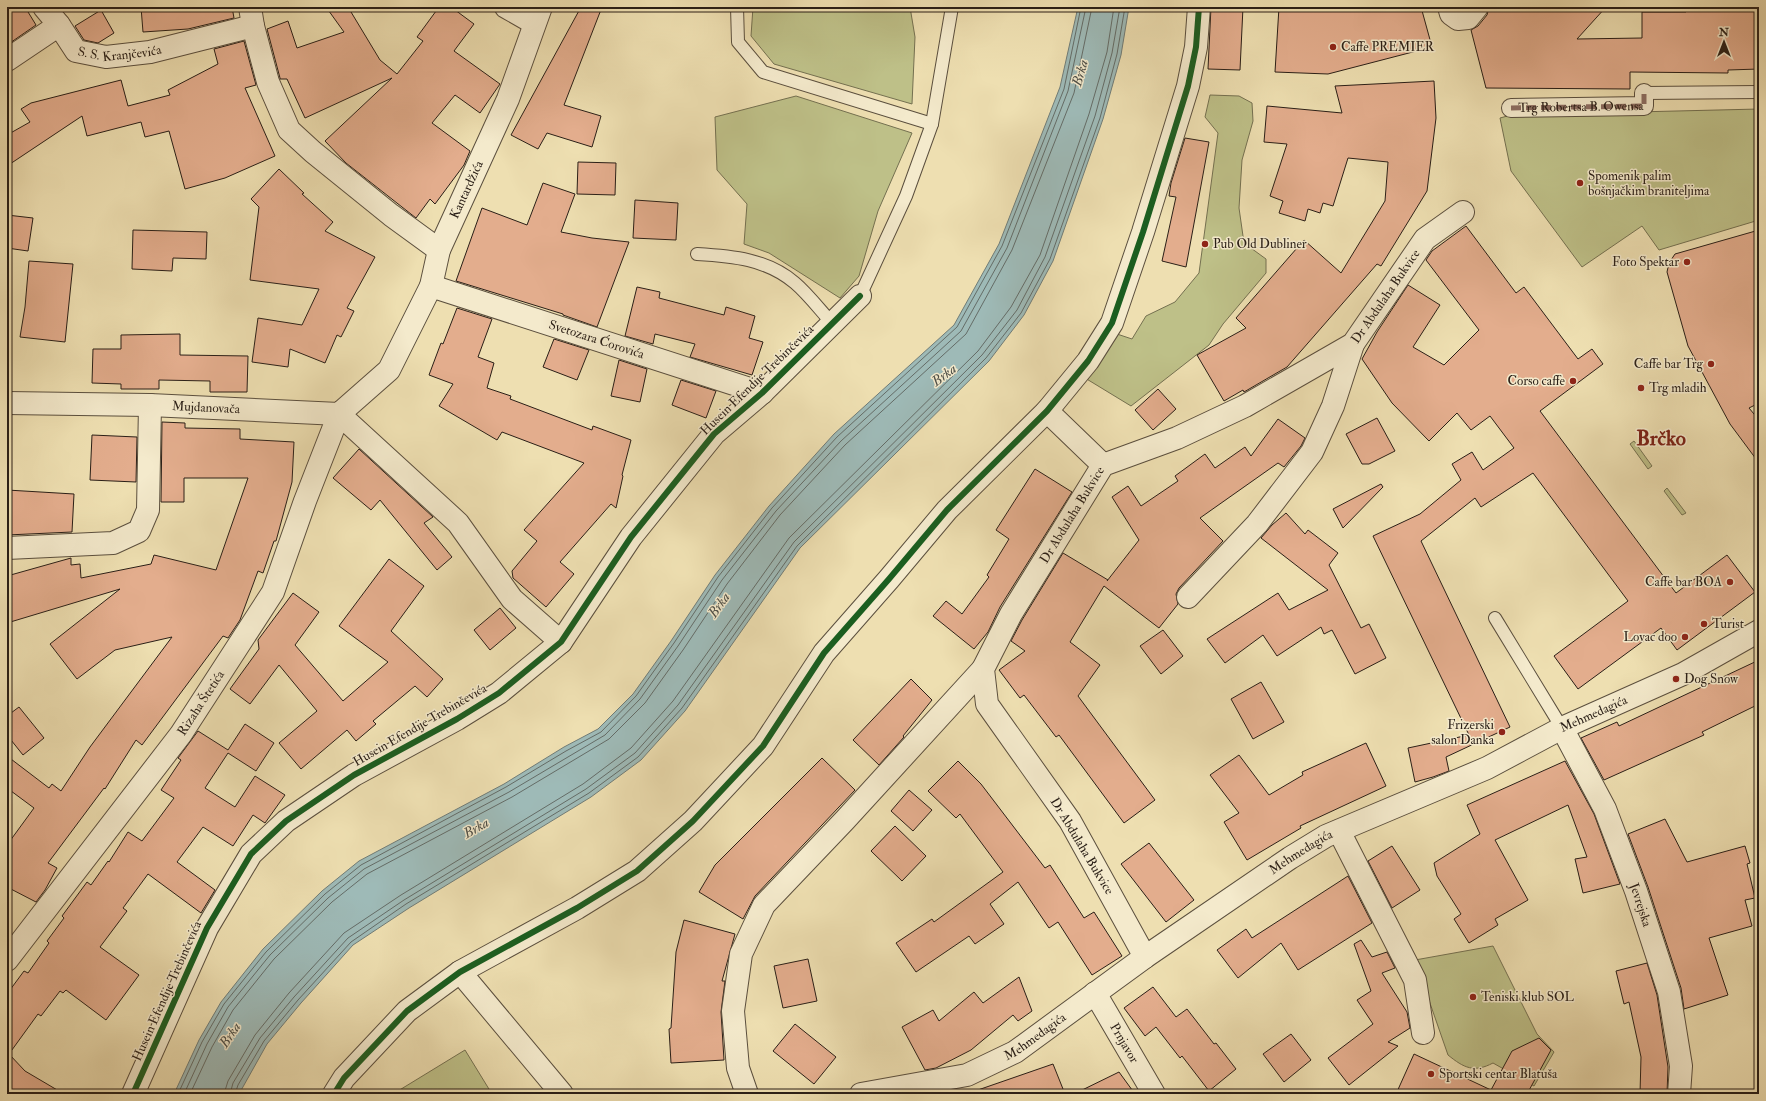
<svg xmlns="http://www.w3.org/2000/svg" width="1766" height="1101" viewBox="0 0 1766 1101" font-family="'IM FELL Double Pica',serif">
	<rect width="100%" height="100%" fill="#eedfb1"/>
	<filter id="stains"><feTurbulence type="fractalNoise" baseFrequency=".005" numOctaves="4"/><feColorMatrix values="0 0 0 0 .2 0 0 0 0 .09 0 0 0 0 .02 0 0 0 .5 -.17"/></filter>
	<radialGradient id="worn" r=".72"><stop offset=".6" stop-color="#630" stop-opacity="0"/><stop offset="1" stop-color="#630" stop-opacity=".3"/></radialGradient>
	<g fill="#bec088" stroke="#747050">
		<path d="M753 7H910L915 37 912 104 774 64 751 36Z"/>
		<path d="M1210 95 1239 96 1252 103 1253 121 1242 160 1239 208 1244 243 1266 259V273L1223 324 1209 345 1131 406 1085 378 1117 334 1132 339 1146 316 1175 302 1199 273 1218 133 1205 117Z"/>
		<path d="M796 96 912 133 878 211 859 276 840 298 769 253 744 244 747 204 717 170 715 117Z"/>
		<path d="M1759 109V220L1659 250 1642 226 1582 267 1511 171 1500 118 1511 115Z"/>
		<path d="M1634 441 1652 466 1648 469 1630 444Z"/>
		<path d="M1667 488 1686 513 1682 515 1664 491Z"/>
		<path d="M1493 946 1537 1034 1554 1052 1534 1086 1493 1063C1474 1073 1464 1068 1448 1055L1415 960Z"/>
		<path d="M465 1050 492 1094H393Z"/>
	</g>
	<path fill="#9ebab7" stroke="#707c77" d="M1078 7H1129L1121 55 1103 119 1053 261 1024 315 989 361 800 548 685 711 641 760 591 797 409 908 353 945 301 1003 267 1044 239 1094H174L199 1040 221 1002 263 949 322 891 359 861 504 784 564 747 598 729 633 694 671 641 715 575 769 506 834 434 954 325 999 244 1060 87Z"/>
	<g fill="none" stroke-linecap="round" stroke-linejoin="round">
		<g stroke="#646c67" stroke-width="1">
			<path d="M178 1094 202 1042 224 1004 266 952 325 894 361 865 506 787 566 751 601 732 636 696 674 643 718 577 772 508 837 437 957 327 1002 246 1064 89 1081 7"/>
			<path d="M184 1094 207 1044 228 1007 270 955 328 898 364 869 509 792 605 735 640 699 678 646 722 580 776 511 841 441 961 331 1007 248 1068 91 1086 7"/>
			<path d="M190 1094 212 1047 233 1010 274 959 332 902 367 874 512 797 609 739 645 703 683 650 727 584 780 515 845 445 966 334 1012 250 1074 93 1092 7"/>
			<path d="M224 1094 228 1081 255 1035 289 993 344 933 401 895 583 784 631 748 673 701 789 538 978 351 1011 307 1040 255 1089 114 1107 52 1114 7"/>
			<path d="M230 1094 233 1083 260 1038 294 997 348 938 404 900 586 789 635 753 678 705 794 542 982 355 1017 310 1045 257 1095 116 1112 53 1120 7"/>
			<path d="M235 1094 238 1085 264 1041 298 1000 351 942 406 904 589 793 638 757 682 708 797 546 986 358 1021 313 1050 259 1100 118 1117 54 1125 7"/>
		</g>
	</g>
	<g fill="#e3ad8d" stroke="#2a1f17">
		<path d="M7 7H25L36 25 7 45Z"/>
		<path d="M141 7H232L234 18 188 29 143 32Z"/>
		<path d="M326 7H348L380 60 397 74 423 41 417 37 439 7H451L474 24 454 51 500 84 480 113 455 95 432 123 470 151 464 165 435 204 430 199 416 218 346 163 325 141 392 78 305 118 287 79H280V78L267 29 288 21 297 48 344 32Z"/>
		<path d="M581 7H602L564 105 601 116 592 147 547 133 538 149 511 135Z"/>
		<path d="M1211 7H1243L1240 70 1208 69Z"/>
		<path d="M1279 7H1421L1432 47 1328 74 1275 72Z"/>
		<path d="M1489 7H1606L1577 39 1642 38V12H1686V7H1738V11H1759V69L1728 70V73L1630 72V89L1486 88 1471 30 1478 26 1487 15Z"/>
		<path d="M101 10 114 33 98 43 84 40 75 26Z"/>
		<path d="M244 41 256 85 245 88 275 156 225 178 185 189 169 131 145 137 141 122 87 136 82 116 7 166V135L30 122 21 109 31 103 121 80 128 106 170 95 168 90 218 64 214 49Z"/>
		<path d="M1434 81 1436 118 1427 191 1381 266 1377 264 1287 367 1244 392 1243 390 1224 401 1197 355 1246 328 1236 318 1304 240 1341 273 1385 201 1388 162 1348 158 1333 206 1323 203 1320 213 1308 209 1305 221 1279 213 1283 201 1270 196 1287 144 1264 142 1267 106 1342 113 1335 86Z"/>
		<path d="M1185 138 1209 142 1186 267 1162 261 1176 197 1169 196 1171 183Z"/>
		<path d="M578 162 616 163 615 195 577 194Z"/>
		<path d="M279 169 304 193 302 194 333 222 325 231 375 257 347 308 354 311 341 337 337 335 325 363 290 349 288 367 252 362 258 318 302 325 319 289 250 280 259 207 251 199Z"/>
		<path d="M543 183 575 194 561 232 592 238 629 242 597 327 563 315V314L456 281 482 208 527 225Z"/>
		<path d="M635 200 678 203 676 240 633 238Z"/>
		<path d="M7 215 33 218 28 251 7 248Z"/>
		<path d="M1466 226 1516 293 1524 287 1578 359 1592 349 1603 364 1540 411 1676 593 1727 555 1755 592 1677 650 1661 628 1578 689 1554 656 1628 601 1533 473 1481 507 1475 498 1421 541 1510 727 1446 757 1449 771 1433 777 1415 782 1408 748 1469 735 1373 536 1420 514 1461 480 1452 464 1472 452 1483 470 1514 448 1490 416 1471 430 1457 413 1429 441 1392 403 1362 359 1377 332 1408 285 1440 305 1413 347 1444 365 1479 330 1426 260 1432 251Z"/>
		<path d="M133 230 207 232 206 259 173 258 172 271 132 269Z"/>
		<path d="M1759 230V403L1749 408 1759 420V463L1730 424 1688 346 1667 272 1669 263 1675 254Z"/>
		<path d="M29 261 73 264 65 342 20 337 25 307Z"/>
		<path d="M637 287 660 292 659 298 724 315 726 307 755 316 749 338 763 342 752 375 690 357 695 344 655 334 653 344 625 336Z"/>
		<path d="M457 308 492 319 478 357 494 363 487 388 511 396 510 399 592 430 593 426 631 440 622 475 623 476 616 508 611 504 560 562 574 574 546 607 513 578 512 571 537 541 524 530 584 463 502 432 497 440 439 406 453 384 429 375 441 343 443 344Z"/>
		<path d="M180 334V355L248 356 247 392H210V381L159 380V389H121V384L92 383 93 349H121V335Z"/>
		<path d="M554 339 589 350 577 380 543 367Z"/>
		<path d="M619 360 647 369 640 402 611 396Z"/>
		<path d="M681 380 716 391 706 418 672 405Z"/>
		<path d="M1158 389 1176 409 1153 430 1135 410Z"/>
		<path d="M1377 418 1395 451 1369 464H1362L1346 434Z"/>
		<path d="M1278 419 1305 438 1301 446 1284 467 1278 463 1200 518 1223 541 1179 588 1176 594 1178 604 1159 628 1104 586 1070 642 1100 665 1078 696 1155 800 1124 823 1059 735 1056 737 1024 695 1020 698 999 670 1025 651 1011 641 1022 620 1063 553 1108 580 1107 581 1139 540 1112 497 1128 486 1141 506 1178 481 1175 476 1205 454 1215 468 1245 447 1251 456Z"/>
		<path d="M162 422 185 423V428L240 429V439L294 442 292 482 276 541H274L263 573 258 571 240 620 228 638 223 636 142 745 136 740 105 789 104 788 48 863 57 868 45 890 36 902 7 887V845L34 808 7 788V756L49 788 52 784 61 791 90 747 172 637 115 650 77 679 50 644 120 589 7 623V576L71 558V565L80 564 81 578 151 564 154 555 216 570 248 478H184V502H161Z"/>
		<path d="M92 435 137 437 136 482 90 480Z"/>
		<path d="M359 449 433 517 424 523 452 557 437 570 380 500 371 510 333 478Z"/>
		<path d="M1035 469 1072 492 1000 607 988 632 974 649 933 616 946 601 962 614 989 577 987 575 1009 539 996 530Z"/>
		<path d="M1381 484 1383 487 1343 528 1333 509Z"/>
		<path d="M7 490 74 494 72 532 7 535Z"/>
		<path d="M1286 513 1305 534 1308 530 1338 553 1329 565 1361 628 1369 624 1386 658 1355 674 1332 630 1324 634 1321 627 1277 656 1263 635 1225 663 1207 639 1278 593 1289 610 1328 590 1261 538 1272 525Z"/>
		<path d="M389 559 424 586 391 631 443 679 427 697 415 686 373 721 376 724 356 741 347 730 301 769 279 743 317 711 279 665 250 704 230 689 259 649 258 640 293 593 319 612 295 645 343 701 388 662 339 626Z"/>
		<path d="M500 608 516 628 490 650 474 630Z"/>
		<path d="M1163 630 1183 656 1161 674 1140 646Z"/>
		<path d="M1759 660V704L1702 732 1704 735 1604 780 1581 738 1617 722 1619 726Z"/>
		<path d="M911 679 932 700 903 736 904 737 879 765 853 740Z"/>
		<path d="M1261 682 1284 722 1253 739 1231 699Z"/>
		<path d="M19 707 44 738 23 755 7 735V716Z"/>
		<path d="M245 724 274 743 256 771 228 753 205 788 235 807 255 776 285 795 265 823 253 815 233 846 203 827 177 862 215 890 201 913 148 874 123 908 127 911 100 947 139 975 106 1020 66 990 63 993 60 991 41 1016 38 1014 9 1054 25 1071 64 1094H7V994L24 971 28 973 49 943 47 941 64 918 62 916 87 882 91 885 108 861 109 862 128 832 142 841 174 798 161 790 181 760 178 758 198 731 228 750Z"/>
		<path d="M1366 743 1386 786 1300 826 1301 828 1247 860 1224 822 1239 813 1210 775 1239 755 1269 795 1303 775 1302 772Z"/>
		<path d="M822 758 855 790 755 896 743 919 699 892 715 865Z"/>
		<path d="M958 761 981 784 1045 868 1050 865 1084 918 1094 912 1122 956 1092 975 1058 922 1049 928 1018 882 990 904 1004 924 975 944 969 936 916 972 896 943 932 919 934 922 1003 872 960 814 956 818 928 791Z"/>
		<path d="M1565 761 1594 814 1620 884 1583 893 1575 859 1587 857 1568 805 1495 840 1528 900 1495 919 1498 925 1469 943 1454 919 1461 914 1437 876 1434 863 1480 834 1467 805Z"/>
		<path d="M909 790 932 810 913 831 891 811Z"/>
		<path d="M1665 819 1687 862 1745 846 1750 863 1747 864 1755 898 1745 900 1752 926 1709 938 1728 995 1684 1009 1681 988 1648 887 1628 834Z"/>
		<path d="M895 826 926 856 902 881 871 851Z"/>
		<path d="M1149 843 1194 900 1166 922 1121 864Z"/>
		<path d="M1392 846 1420 890 1392 908 1368 861Z"/>
		<path d="M1348 876 1372 923 1298 970 1281 943 1238 978 1217 950 1246 929 1252 938Z"/>
		<path d="M684 920 735 934 722 981H725L721 1012 724 1060 671 1063 669 1029 671 1028 676 952Z"/>
		<path d="M1361 940 1372 957 1387 952 1395 968 1382 973 1407 1012 1410 1028 1388 1042 1398 1046 1349 1085 1328 1058 1373 1024 1357 1000 1371 991 1354 944Z"/>
		<path d="M808 959 817 1001 783 1008 774 966Z"/>
		<path d="M1647 963 1657 995 1668 1067 1667 1094H1640L1641 1057 1629 1002 1624 1004 1616 971Z"/>
		<path d="M1019 977 1032 1011 1018 1021 1013 1015 971 1050 936 1068 925 1070 902 1027 933 1010 939 1021 974 992 983 1003Z"/>
		<path d="M1153 987 1176 1017 1187 1009 1214 1044 1216 1043 1236 1069 1209 1091 1182 1056 1180 1058 1156 1027 1145 1036 1124 1008Z"/>
		<path d="M795 1024 836 1057 814 1084 773 1051Z"/>
		<path d="M1291 1034 1311 1060 1284 1082 1263 1054Z"/>
		<path d="M1539 1038 1551 1050 1527 1094H1396L1414 1054 1491 1090 1512 1051Z"/>
		<path d="M1053 1064 1065 1094H976L975 1091Z"/>
		<path d="M1119 1072 1135 1094H1074Z"/>
	</g>
	<g fill="none" stroke-linecap="round" stroke-linejoin="round">
		<g stroke="#5b4f3e" stroke-width="14">
			<g id="service">
				<path d="M737 7 738 42 763 72 932 124"/>
				<path d="M1644 93 1759 92"/>
				<path d="M697 254C732 256 767 259 795 283 808 294 820 310 832 323"/>
				<path d="M860 296 906 196 932 124 952 7"/>
				<path d="M1495 618 1562 728"/>
			</g>
		</g>
		<g stroke="#5b4f3e" stroke-width="20">
			<path id="pedestrian" d="M1511 108 1644 106V93"/>
		</g>
		<g stroke="#5b4f3e" stroke-width="24">
			<g id="minor">
				<path d="M44 7 59 25"/>
				<path d="M250 7 253 26 268 82 289 130 313 152 391 215 439 250"/>
				<path d="M506 7 534 23"/>
				<path d="M1449 7 1451 14 1458 19 1468 18 1477 7"/>
				<path id="s1" d="M7 60 59 25 76 51 106 57 150 52 253 26"/>
				<path id="s2" d="M431 286 762 393"/>
				<path id="s3" d="M7 403 150 405 339 414 389 370 431 286 439 250 508 99 541 7"/>
				<path d="M1047 411 1103 465"/>
				<path d="M7 548 113 543 139 531 148 510 150 405"/>
				<path d="M1188 597 1257 524 1312 452 1333 406 1353 344"/>
				<path id="s4" d="M1562 728 1605 809 1636 891 1669 992 1681 1066 1679 1094"/>
				<path d="M1339 831 1415 980 1423 1033"/>
				<path id="s5" d="M1145 957 1070 821 987 704 983 669 1011 614 1103 465 1177 438 1245 406 1353 344 1425 239 1463 212"/>
				<path id="s6" d="M7 960 181 734 273 592 305 501 339 414 458 523 512 599 561 642"/>
				<path d="M460 972 562 1094"/>
				<path id="s7" d="M1095 993 1154 1094"/>
				<path d="M133 1094 207 928 251 854 286 821 354 775 457 719 499 693 561 642 631 537 714 434 762 393 860 296"/>
				<path d="M334 1094 344 1078 407 1011 460 972 577 908 637 871 693 821 763 746 824 653 889 579 947 510 1047 411 1088 361 1112 323 1143 232 1188 86 1196 47 1199 7"/>
				<path d="M747 1094 738 1068 733 1011 741 954 764 905 845 820 983 669"/>
				<path id="s8" d="M861 1094 967 1075 1015 1052 1145 957 1290 858 1326 836 1487 768 1562 728 1683 674 1759 631"/>
			</g>
		</g>
		<use href="#service" stroke="#f4eacc" stroke-width="12"/>
		<use href="#pedestrian" stroke="#f4eacc" stroke-width="18"/>
		<use href="#minor" stroke="#f4eacc" stroke-width="22"/>
		<path stroke="#8d6e63" stroke-width="5" stroke-dasharray="10 5" stroke-linecap="butt" id="s9" d="M1511 108 1644 106V93"/>
		<g stroke="#f4eacc" stroke-width="8">
			<g id="cycleway">
				<path d="M133 1094 207 928 251 854 286 821 354 775 457 719 499 693 561 642 631 537 714 434 762 393 860 296"/>
				<path d="M334 1094 344 1078 407 1011 460 972 577 908 637 871 693 821 763 746 824 653 889 579 947 510 1047 411 1088 361 1112 323 1143 232 1188 86 1196 47 1199 7"/>
			</g>
		</g>
		<use href="#cycleway" stroke="#1b5e20" stroke-width="6"/>
	</g>
	<g fill="#8f2418" stroke="#f4eacc" stroke-width="1.5">
		<circle cx="1333" cy="47" r="4"/>
		<circle cx="1580" cy="183" r="4"/>
		<circle cx="1205" cy="244" r="4"/>
		<circle cx="1687" cy="262" r="4"/>
		<circle cx="1711" cy="364" r="4"/>
		<circle cx="1573" cy="381" r="4"/>
		<circle cx="1641" cy="388" r="4"/>
		<circle cx="1730" cy="582" r="4"/>
		<circle cx="1704" cy="624" r="4"/>
		<circle cx="1685" cy="637" r="4"/>
		<circle cx="1676" cy="679" r="4"/>
		<circle cx="1502" cy="732" r="4"/>
		<circle cx="1473" cy="997" r="4"/>
		<circle cx="1431" cy="1074" r="4"/>
	</g>
	<g text-anchor="middle" dominant-baseline="central" stroke-width="3" stroke-linejoin="round" paint-order="stroke">
		<g font-size="13" fill="#2a1f17" stroke="#f4eacc" text-anchor="start">
			<text x="1341" y="47">Caffe PREMIER</text>
			<text x="1588" y="176">Spomenik palim<tspan x="1588" dy="15">bošnjačkim braniteljima</tspan></text>
			<text x="1213" y="244">Pub Old Dubliner</text>
			<text x="1679" y="262" text-anchor="end">Foto Spektar</text>
			<text x="1703" y="364" text-anchor="end">Caffe bar Trg</text>
			<text x="1565" y="381" text-anchor="end">Corso caffe</text>
			<text x="1649" y="388">Trg mladih</text>
			<text x="1722" y="582" text-anchor="end">Caffe bar BOA</text>
			<text x="1712" y="624">Turist</text>
			<text x="1677" y="637" text-anchor="end">Lovac doo</text>
			<text x="1684" y="679">Dog Snow</text>
			<text x="1494" y="725" text-anchor="end">Frizerski<tspan x="1494" dy="15">salon Danka</tspan></text>
			<text x="1481" y="997">Teniski klub SOL</text>
			<text x="1439" y="1074">Sportski centar Blatuša</text>
		</g>
		<g font-size="13" fill="#2a1f17" stroke="#f4eacc">
			<text stroke="none"><textPath href="#s1" startOffset="138">S. S. Kranjčevića</textPath></text>
			<text stroke="none"><textPath href="#s9" startOffset="70">Trg Robertsa B. Owensa</textPath></text>
			<text stroke="none"><textPath href="#s3" startOffset="596">Kantardžića</textPath></text>
			<text stroke="none"><textPath href="#s5" startOffset="907">Dr Abdulaha Bukvice</textPath></text>
			<text stroke="none"><textPath href="#s2" startOffset="174">Svetozara Ćorovića</textPath></text>
			<text transform="translate(757 380) rotate(-44)">Husein Efendije Trebinčevića</text>
			<text stroke="none"><textPath href="#s3" startOffset="199">Mujdanovača</textPath></text>
			<text stroke="none"><textPath href="#s5" startOffset="512">Dr Abdulaha Bukvice</textPath></text>
			<text stroke="none"><textPath href="#s6" startOffset="322">Rizaha Štetića</textPath></text>
			<text stroke="none"><textPath href="#s8" startOffset="834">Mehmedagića</textPath></text>
			<text transform="translate(420 725) rotate(-30)">Husein Efendije Trebinčevića</text>
			<text transform="translate(1082 846) rotate(59)">Dr Abdulaha Bukvice</text>
			<text stroke="none"><textPath href="#s8" startOffset="510">Mehmedagića</textPath></text>
			<text stroke="none"><textPath href="#s4" startOffset="194">Jevrejska</textPath></text>
			<text transform="translate(167 991) rotate(-66)">Husein Efendije Trebinčevića</text>
			<text stroke="none"><textPath href="#s8" startOffset="186">Mehmedagića</textPath></text>
			<text stroke="none"><textPath href="#s7" startOffset="58">Prnjavor</textPath></text>
		</g>
		<g font-size="14" font-style="italic" fill="#4d4e47" stroke="#f4eacc">
			<text transform="translate(1080 73) rotate(-74)">Brka</text>
			<text transform="translate(944 375) rotate(-37)">Brka</text>
			<text transform="translate(719 605) rotate(-55)">Brka</text>
			<text transform="translate(476 828) rotate(-30)">Brka</text>
			<text transform="translate(230 1035) rotate(-56)">Brka</text>
		</g>
		<g font-size="21" font-weight="bold" fill="#7a1f14" stroke="#f4eacc">
			<text x="1661" y="438">Brčko</text>
		</g>
	</g>
	<rect width="1766" height="1101" fill="none" stroke="#eedfb1" stroke-width="24"/>
	<rect x="8" y="8" width="1750" height="1085" fill="none" stroke="#2a1f17" stroke-width="2"/>
	<rect x="12" y="12" width="1742" height="1077" fill="none" stroke="#2a1f17"/>
	<g transform="translate(1724 42)" stroke="#f4eacc" stroke-width="3" paint-order="stroke">
	<path d="M0-3L7 15L0 10L-7 15Z" fill="#2a1f17"/>
	<text y="-6" font-size="11" font-weight="bold" text-anchor="middle" fill="#2a1f17">N</text>
	</g>
	<rect width="100%" height="100%" filter="url(#stains)"/>
	<rect width="100%" height="100%" fill="url(#worn)"/>
</svg>
